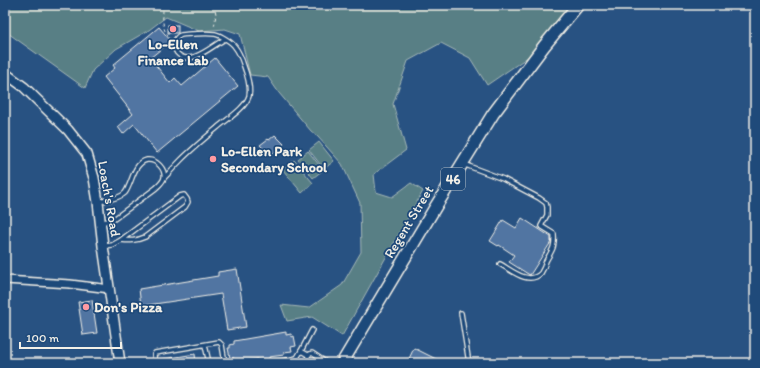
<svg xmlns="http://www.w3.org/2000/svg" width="760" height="368" viewBox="0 0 760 368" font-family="Itim,sans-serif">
	<rect width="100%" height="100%" fill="#285282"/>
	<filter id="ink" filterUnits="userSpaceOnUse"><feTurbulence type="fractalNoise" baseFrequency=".025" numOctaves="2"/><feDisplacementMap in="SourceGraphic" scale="8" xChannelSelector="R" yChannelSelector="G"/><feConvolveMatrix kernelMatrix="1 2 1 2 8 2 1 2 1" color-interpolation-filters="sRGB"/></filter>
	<g filter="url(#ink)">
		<g fill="#587f85" stroke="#a6b8b6">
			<path d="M5 5H578L544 46 487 85 470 58 441 43 408 61 393 104 406 150 374 174 376 192 392 197 411 183 423 191 342 336 312 317 287 321 281 305 309 308 342 285 361 252 360 203 342 164 318 137 311 131 279 93 268 77 250 75 240 34 225 29 199 31 166 17 149 30 116 49 93 70 85 88 5 31Z"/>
			<path d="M319 142 334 161 324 169 309 150Z"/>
			<path d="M308 151 323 170 313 178 298 159Z"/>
			<path d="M294 160 313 183 302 193 283 170Z"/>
		</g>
		<g fill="#5175a2" stroke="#f4f1e8">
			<rect x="168" y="25" width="10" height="8"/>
			<path d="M159 27 171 41 150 58 170 83 175 78 182 86 215 58 238 86 157 153 134 124 123 134 118 127 133 114 104 77 115 68 113 65Z"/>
			<path d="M275 135 284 144 272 154 267 152 260 145 268 139 269 140Z"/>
			<path d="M522 218 551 237V242L530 275 528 274 509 262 514 255 499 245 498 246 490 241 503 220 516 228Z"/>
			<path d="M237 269 246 327 227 330 221 294 141 306 139 289 218 276V272Z"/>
			<path d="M92 300 97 333 83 335 78 302Z"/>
			<path d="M286 332V335L291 334 292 337 294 336 296 346 291 347 292 351 284 352V355L269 357 270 363H258V359L244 361 243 359 234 360V358H230L228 348H230V345L234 344V341Z"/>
			<path d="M414 348 444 363H407Z"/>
			<path d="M195 354 196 363H158V360Z"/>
		</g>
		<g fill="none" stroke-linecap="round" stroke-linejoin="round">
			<g stroke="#f4f1e8" stroke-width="6">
				<g id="service">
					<path d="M463 164 503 179 539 198 546 203 547 207V215L541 226 554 234C555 248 552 250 546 261 545 265 543 270 541 273 529 286 511 270 500 264"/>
					<path d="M164 178C170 172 175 166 181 160 192 149 205 138 217 128 227 119 245 109 249 96 251 88 248 79 246 72 243 64 241 54 235 47 232 42 220 35 215 34 208 33 187 34 181 35 178 36 176 38 175 41 173 45 175 50 177 53 189 68 213 45 225 39"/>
					<path d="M98 202C106 200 119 199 125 193 132 184 133 163 147 160 156 159 166 169 164 178 163 182 159 185 156 188L114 219 101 223"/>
					<path d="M104 246 112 245 121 240 180 196 184 195 187 199 188 202 185 207 145 237C136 241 130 241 121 240"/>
					<path d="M461 313 469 363"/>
					<path d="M312 330 301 351 308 355 312 353 327 363"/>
					<path d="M205 345 209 363"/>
					<path d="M308 355V359L314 363"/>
					<path d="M155 363 154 355 155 353 219 342 222 345 225 363"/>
					<path d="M273 363 297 358"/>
					<path d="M294 363 301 351"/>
				</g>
			</g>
			<g stroke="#f4f1e8" stroke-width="10">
				<path id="minor" d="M5 280 70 284 110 289"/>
			</g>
			<g stroke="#f4f1e8" stroke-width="12">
				<path id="tertiary" d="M5 73 24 87 68 130 87 154 94 178 98 202 103 246 120 363"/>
			</g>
			<g stroke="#f4f1e8" stroke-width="14">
				<path id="primary" d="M342 363 436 206 493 114 544 46 578 5"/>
			</g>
			<g stroke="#f4f1e8" stroke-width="1" stroke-dasharray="3 3" stroke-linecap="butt">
				<path d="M161 5 163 8C163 19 161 31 171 38"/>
				<path d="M214 5 216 14 214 28"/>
			</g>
			<use href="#service" stroke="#1f4a7a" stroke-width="3.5"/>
			<use href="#minor" stroke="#1f4a7a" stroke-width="7"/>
			<use href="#tertiary" stroke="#1f4a7a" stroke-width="9"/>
			<use href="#primary" stroke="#1f4a7a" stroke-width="11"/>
		</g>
	</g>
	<g fill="#ff9aa2" stroke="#1f4a7a" stroke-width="1.5">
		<circle cx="173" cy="29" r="4"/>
		<circle cx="213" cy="159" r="4"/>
		<circle cx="86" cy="307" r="4"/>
	</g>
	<g text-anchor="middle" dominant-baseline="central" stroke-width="3.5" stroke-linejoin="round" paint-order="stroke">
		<rect fill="#1f4a7a" stroke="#b4bfc7" stroke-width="1" x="441" y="168" width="24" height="22" rx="3"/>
		<g font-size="13" font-weight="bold" fill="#f4f1e8">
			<text x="453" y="179">46</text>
		</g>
		<g font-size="14" font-weight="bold" fill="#f4f1e8" stroke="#1f4a7a" text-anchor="start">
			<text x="173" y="44" text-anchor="middle">Lo-Ellen<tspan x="173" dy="16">Finance Lab</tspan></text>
			<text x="221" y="151">Lo-Ellen Park<tspan x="221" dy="16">Secondary School</tspan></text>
			<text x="94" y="307">Don's Pizza</text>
		</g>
		<g font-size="14" fill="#f4f1e8" stroke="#1f4a7a">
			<text transform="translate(109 199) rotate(80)">Loach's Road</text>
			<text transform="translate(409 222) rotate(-59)">Regent Street</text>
		</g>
	</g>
	<rect width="760" height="368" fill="none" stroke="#1f4a7a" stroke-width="20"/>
	<rect x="10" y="10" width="740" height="348" fill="none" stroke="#f4f1e8" stroke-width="1.5" filter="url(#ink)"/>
	<path d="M20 342v6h101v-6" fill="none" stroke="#f4f1e8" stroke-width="2"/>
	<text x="26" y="342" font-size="12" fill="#f4f1e8" stroke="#1f4a7a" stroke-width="3" paint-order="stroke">100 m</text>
</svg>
